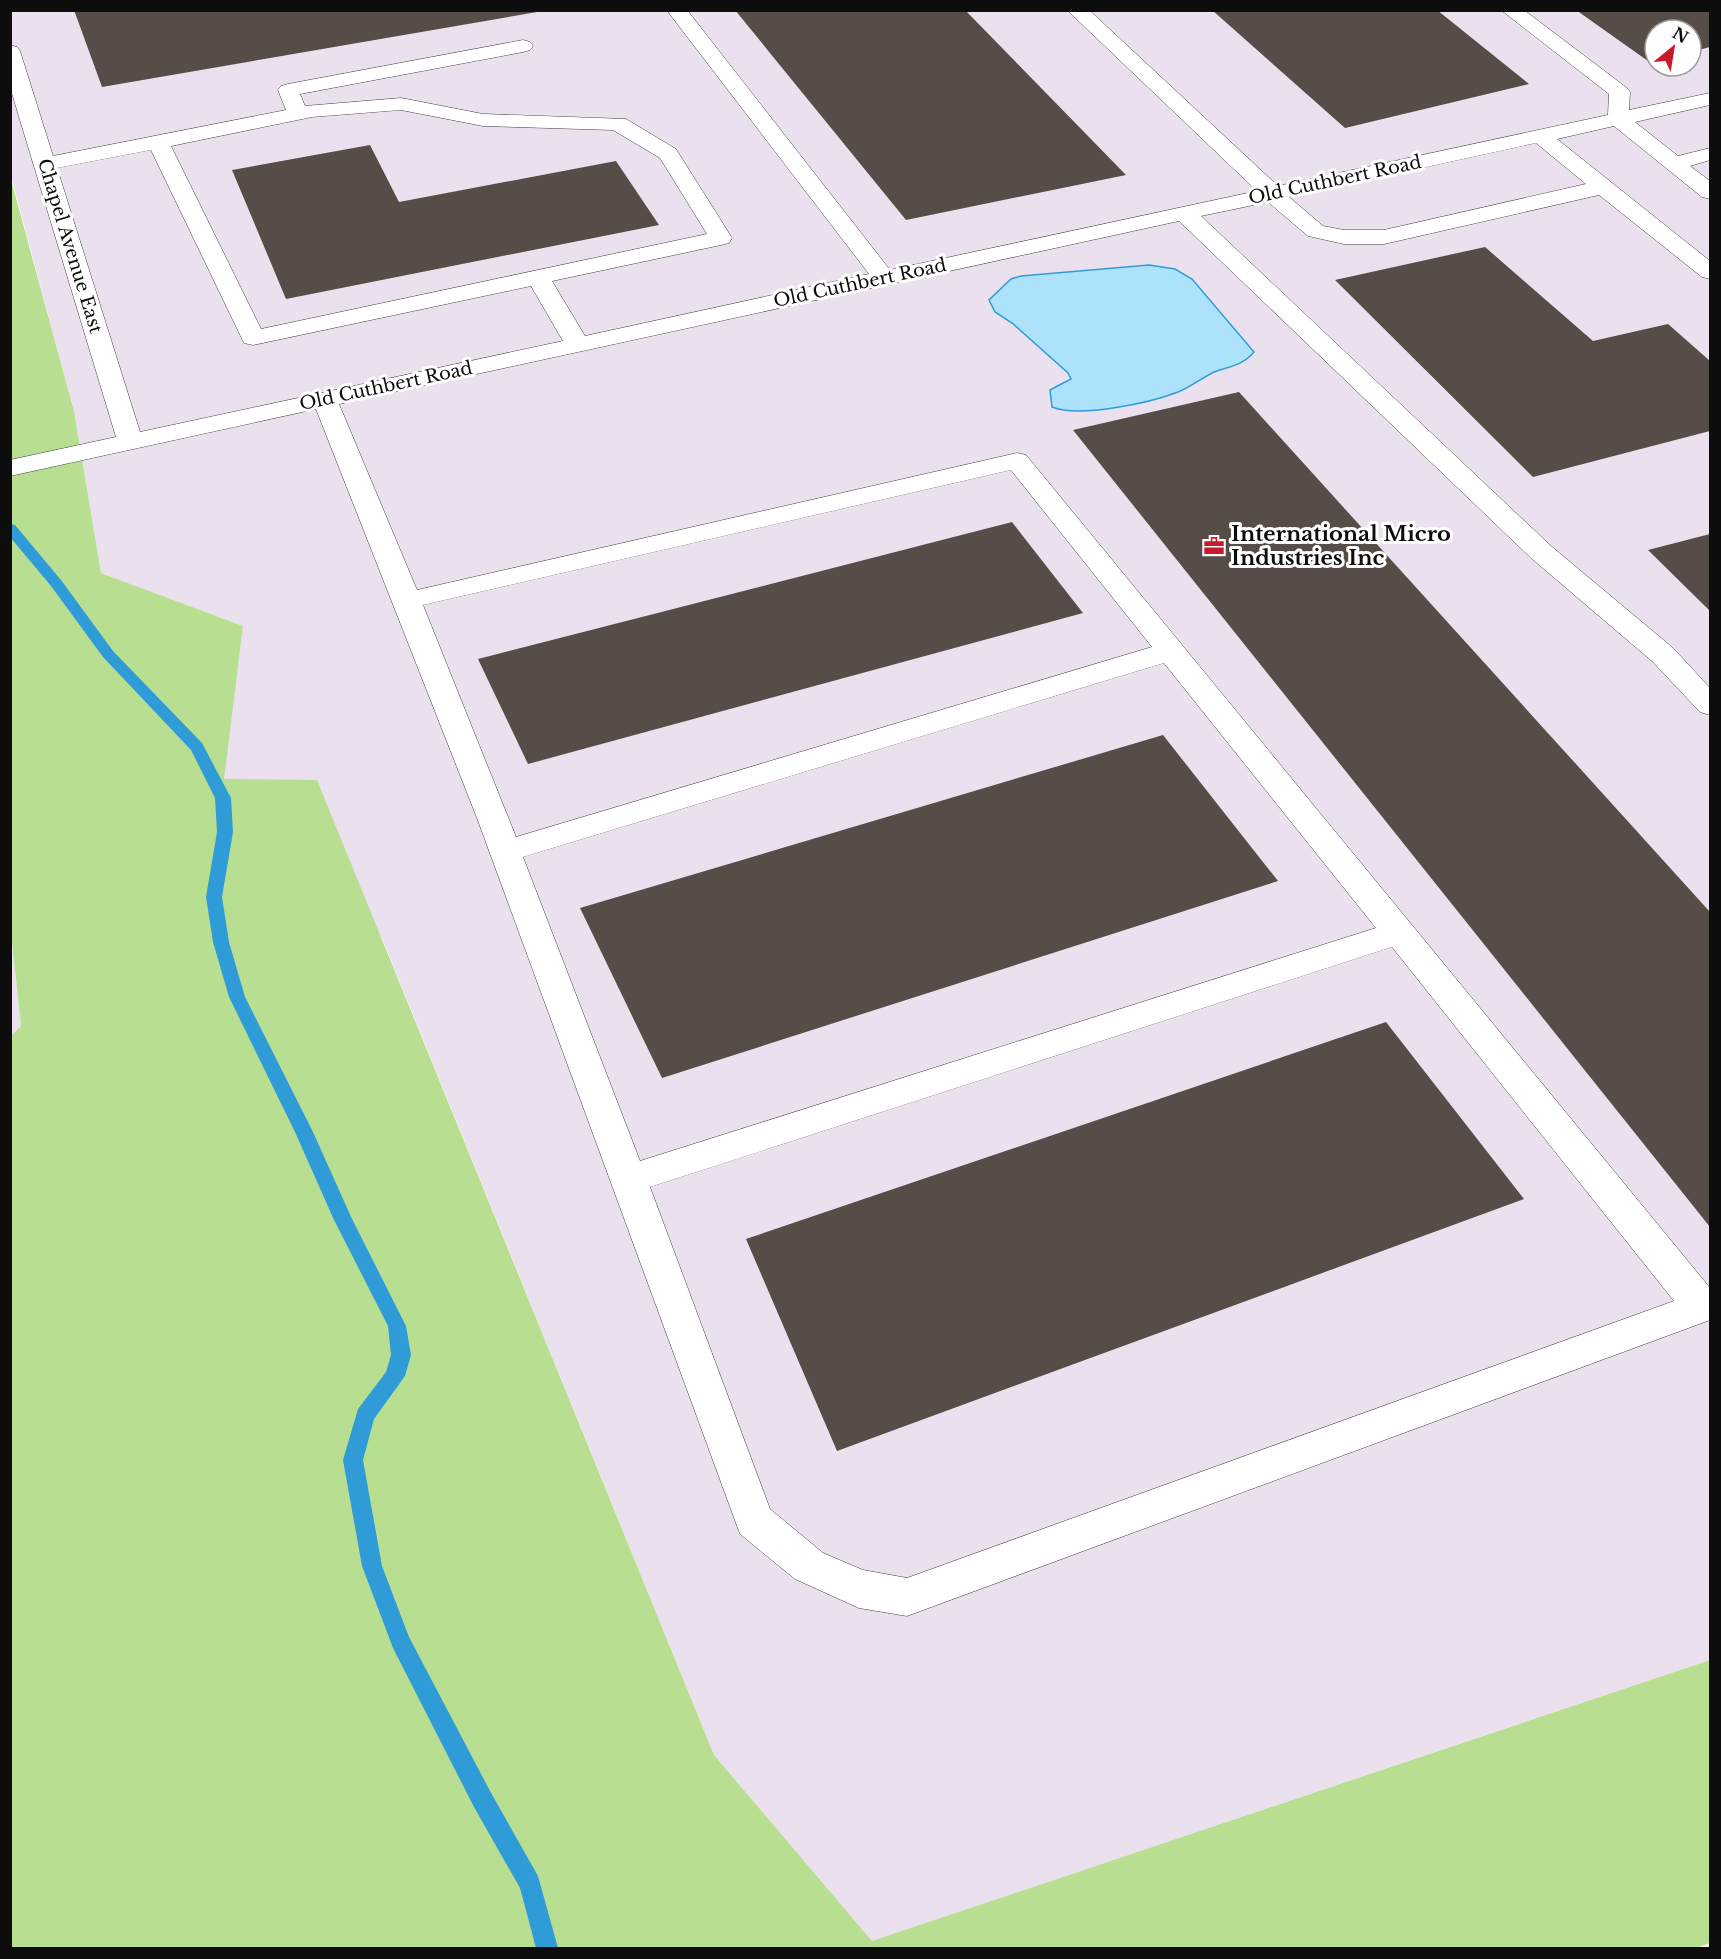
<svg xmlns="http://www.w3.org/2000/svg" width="1721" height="1959" viewBox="0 0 1721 1959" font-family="'Libre Baskerville',serif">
	<rect width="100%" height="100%" fill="#fffbed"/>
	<g fill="#ebe0ed" fill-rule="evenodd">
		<path d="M10 11H1710V1660L872 1941 714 1755 382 938 223 779 243 626 101 573 74 411 11 176ZM1655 30H1691V66H1655Z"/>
		<path d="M10 923 21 1026 11 1037H10Z"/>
	</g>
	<path fill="#b8de92" d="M10 176 74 411 101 573 243 626 224 779 317 780 714 1755 872 1941 1710 1660V1943L1696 1948H11L10 1037 21 1026 10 923Z"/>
	<path fill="#ade2fb" stroke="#2f9cd7" stroke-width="1.5" d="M1149 265 1175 269 1192 279 1254 352C1242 366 1230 366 1214 372 1202 378 1190 387 1178 392 1150 403 1079 418 1052 407L1050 390 1071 379 1068 373 1012 323 995 312 989 300 1011 279 1021 276Z"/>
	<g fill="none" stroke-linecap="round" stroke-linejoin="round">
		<path fill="#2f9cd7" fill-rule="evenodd" d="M10 524 15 525 61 580 113 651 202 743 231 798 233 832 222 897 229 942 245 997 313 1132 352 1219 406 1326 411 1355 405 1376 374 1419 363 1460 382 1566 409 1637 490 1791 538 1876 558 1948H536L520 1888 474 1807 393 1648 362 1566 343 1460 358 1409 386 1372 391 1355 388 1326 334 1220 295 1132 229 997 213 942 206 897 217 832 215 798 191 750 103 657 51 586 10 537Z"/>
	</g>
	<g fill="#564d48">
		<path d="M74 10H537V12L102 87Z"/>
		<path d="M735 10H965L1126 175 906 220Z"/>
		<path d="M1212 10H1437L1529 84 1345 128Z"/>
		<path d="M1576 10H1710V47L1691 52V30H1655V59L1648 61Z"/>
		<path d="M370 145 399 202 616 161 659 225 286 299 232 170Z"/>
		<path d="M1485 247 1593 341 1668 324 1710 361V431L1533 477 1335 280Z"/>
		<path d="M1239 392 1710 912V1227L1073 430Z"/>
		<path d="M1012 522 1083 613 528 764 478 659Z"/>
		<path d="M1710 534V611L1648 550Z"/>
		<path d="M1163 735 1278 881 662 1078 580 908Z"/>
		<path d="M1386 1022 1524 1199 837 1451 746 1239Z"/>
	</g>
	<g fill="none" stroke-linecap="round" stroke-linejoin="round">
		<g stroke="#404040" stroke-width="1">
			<path id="minor" d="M671 10H687L890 270 1257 191 1067 10H1089L1278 186 1608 115 1609 94 1501 10H1524L1627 88 1630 92 1629 110 1710 93V105L1635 122 1678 156 1710 148V160L1690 166 1710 181V199L1702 197 1614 126 1557 139 1710 261V279L1702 277 1599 195 1384 244H1344L1308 236 1268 202 1201 216 1551 546 1673 648 1710 688V715L1700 712 1653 662 1531 558 1179 221 339 404 417 590 1017 453 1026 455 1710 1288V1320L907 1616 859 1608 795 1579 740 1534 477 818 316 409 10 476V460L116 437 10 87V45L17 47 20 51 53 156 286 110 278 90 281 86 288 84 523 40 530 42 533 46 530 50 523 52 300 94 305 106 401 98 483 114 626 119 676 149 732 238 729 243 721 245 552 281 585 336 869 274 672 17 669 13ZM401 110 483 126 613 130 660 158 707 234 261 329 171 146 312 117ZM1536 143 1586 184 1384 230H1344L1323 226 1289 197ZM151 150 244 343 253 345 531 286 563 341 140 432 57 168ZM1011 470 1152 647 516 837 423 605ZM1164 663 1376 928 640 1161 523 857ZM1392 947 1674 1301 907 1578 863 1570 823 1553 770 1509 650 1187Z"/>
		</g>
		<use href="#minor" fill="#fff" fill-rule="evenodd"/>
	</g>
	<defs>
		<g id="office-bare" transform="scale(1.62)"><path d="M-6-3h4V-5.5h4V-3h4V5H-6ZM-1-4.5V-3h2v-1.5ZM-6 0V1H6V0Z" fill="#c71b2b" stroke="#fff" stroke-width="2.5" paint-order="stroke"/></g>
	</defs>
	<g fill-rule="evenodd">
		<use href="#office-bare" x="1214" y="546"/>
	</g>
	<g text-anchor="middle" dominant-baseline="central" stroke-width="6" stroke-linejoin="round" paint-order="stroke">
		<g font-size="18" fill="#0d0d0d" stroke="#fff">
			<text transform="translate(1335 180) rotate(-12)">Old Cuthbert Road</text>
			<text transform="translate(70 246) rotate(73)">Chapel Avenue East</text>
			<text transform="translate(860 283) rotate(-12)">Old Cuthbert Road</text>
			<text transform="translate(386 386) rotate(-12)">Old Cuthbert Road</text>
		</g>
		<g font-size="21" font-weight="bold" fill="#0d0d0d" stroke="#fff" text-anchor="start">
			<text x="1231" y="534">International Micro<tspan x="1231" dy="24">Industries Inc</tspan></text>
		</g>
	</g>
	<rect width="1721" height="1959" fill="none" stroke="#0d0d0d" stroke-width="24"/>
	<g transform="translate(1673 48) rotate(30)"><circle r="28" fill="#ffffff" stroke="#9e9e9e" stroke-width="1.5"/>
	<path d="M0-4.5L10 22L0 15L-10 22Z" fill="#c71b2b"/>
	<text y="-9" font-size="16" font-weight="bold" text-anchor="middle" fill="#0d0d0d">N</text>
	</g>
</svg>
